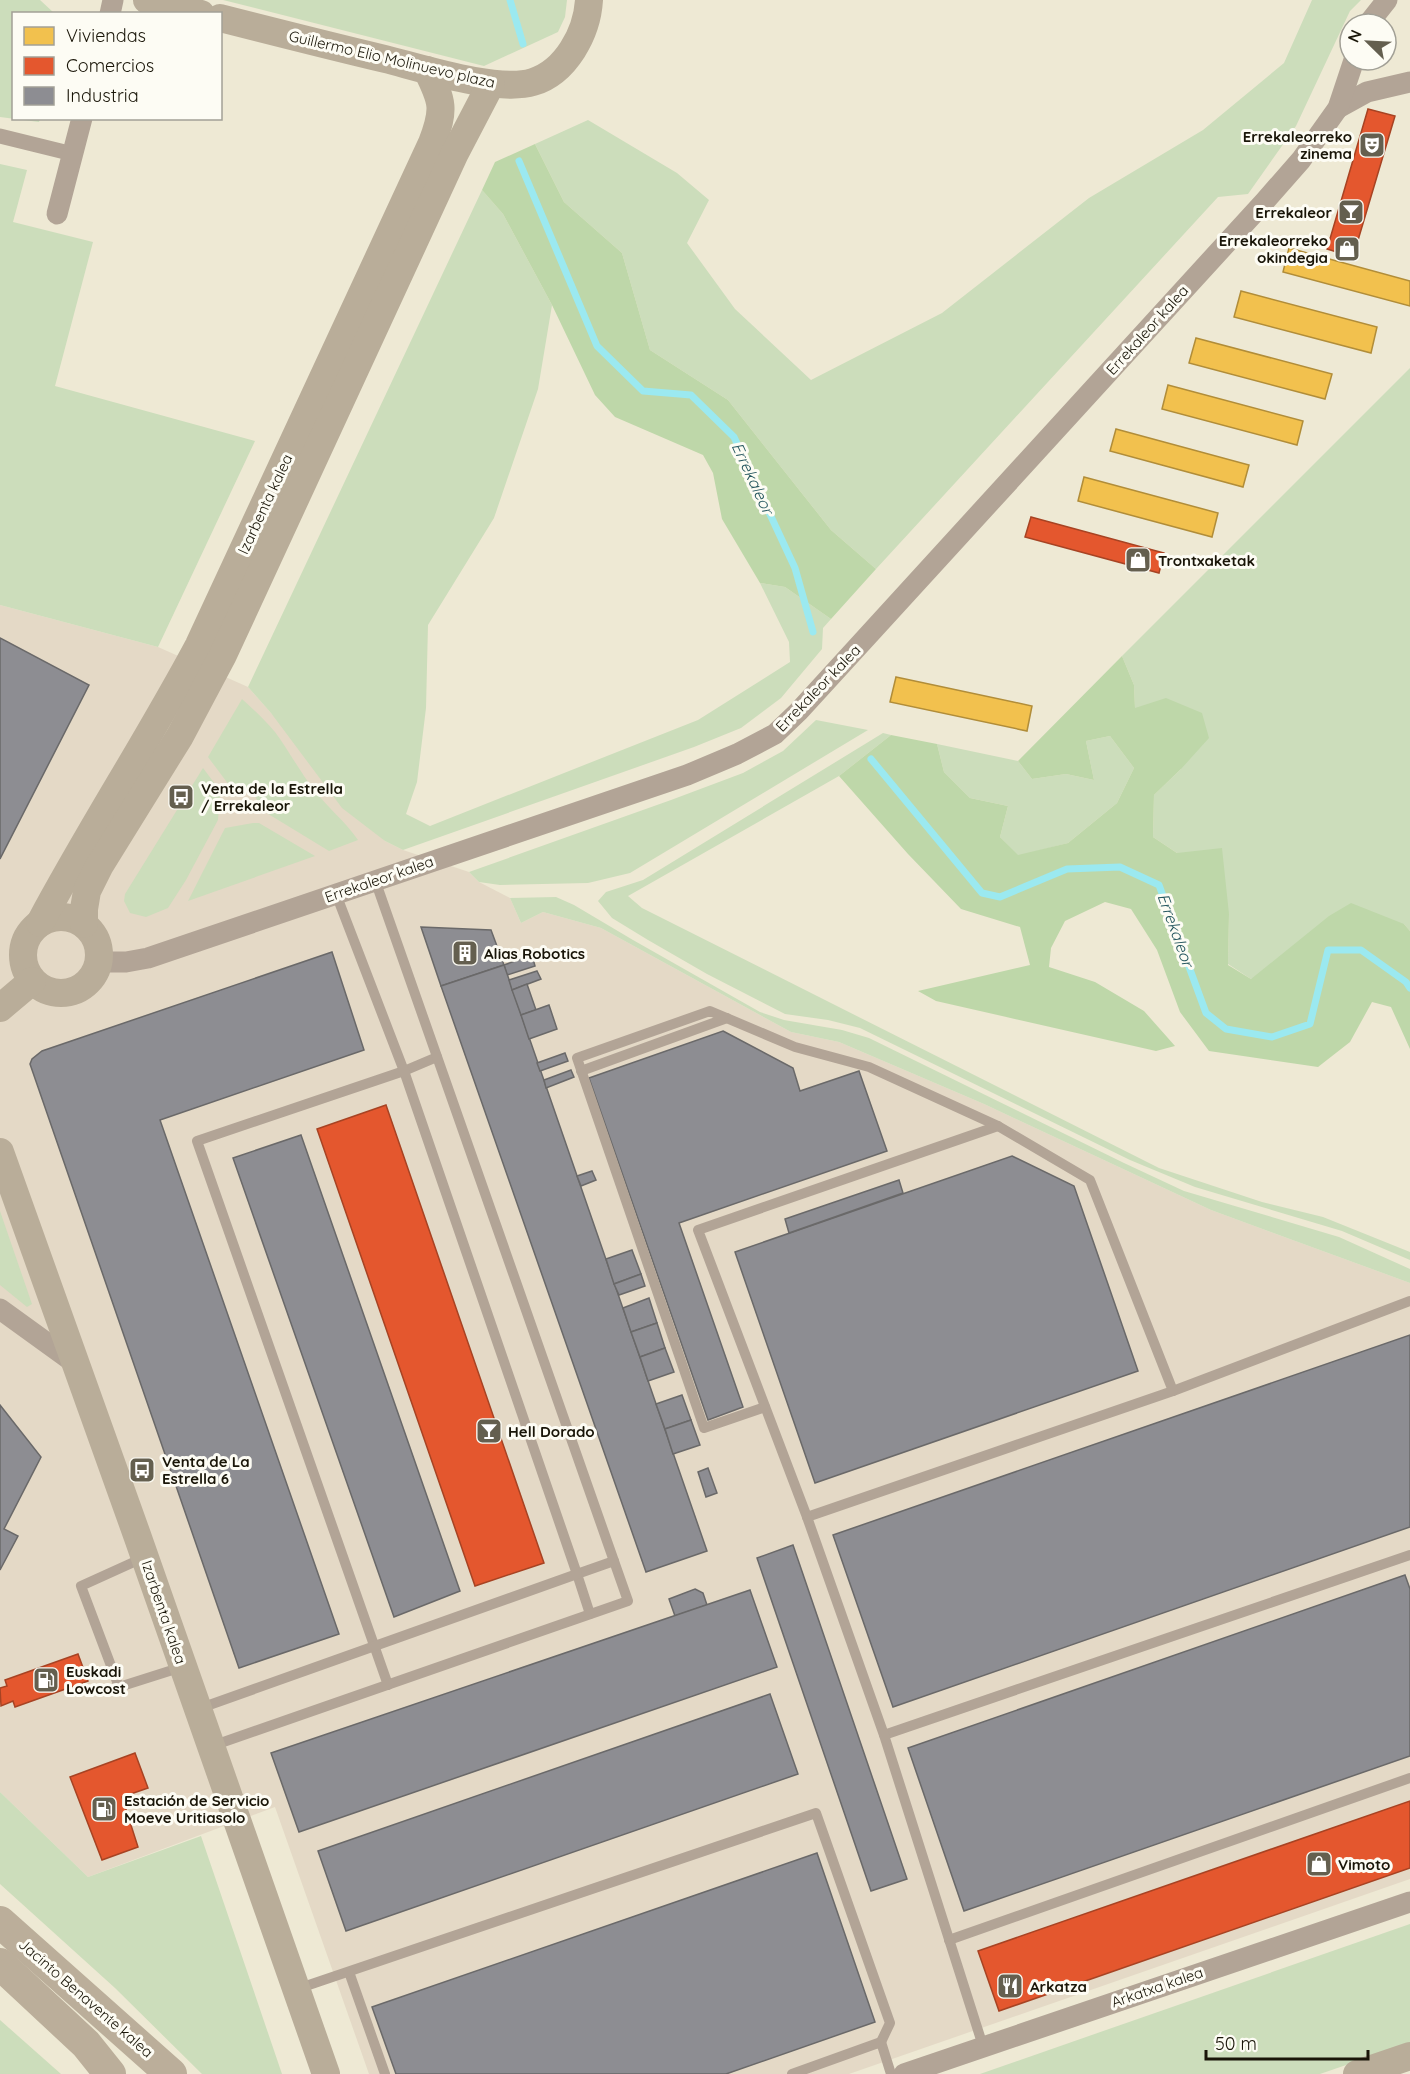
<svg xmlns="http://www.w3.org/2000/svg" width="1410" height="2074" viewBox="0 0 1410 2074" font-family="Quicksand,sans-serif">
	<rect width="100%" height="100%" fill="#eee9d4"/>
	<path fill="#e4d9c6" d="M0 605 158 647 248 687 385 841 403 850 469 872 479 882 510 898 521 923 543 912 601 928 791 1032 839 1042 984 1104 1211 1210 1410 1283V1879L849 2074H369L275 1807 88 1877 0 1792Z"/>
	<g fill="#cdb">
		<path d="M0 0H40L54 13 14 14V118L40 119 39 122 0 117Z"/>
		<path d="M223 0H567L565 17 558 32 484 66Z"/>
		<path d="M1312 0H1361L1350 11 1296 126 1248 194 1218 197 876 569 831 530 728 400 650 350 622 253 564 202 535 144 588 120 677 173 709 200 687 243 735 309 811 380 942 313 1089 198 1203 130 1284 63Z"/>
		<path d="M0 164 27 170 13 222 93 242 55 386 255 441 158 647 0 605Z"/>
		<path d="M482 190 503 214 552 305 538 389 494 518 428 625 426 708 417 782 406 814 430 826 698 720 790 662 789 642 760 583 785 587 831 619 823 628 822 649 781 698 741 728 694 747 403 850 385 841 342 808 271 713 248 687Z"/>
		<path d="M1410 368V931L1404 924 1251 979 1228 964 1229 914 1177 853 1153 837 1154 795 1181 769 1135 708 1134 685 1122 656Z"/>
		<path d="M242 699C254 710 265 720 275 732 289 751 300 772 315 791 328 808 346 822 358 840L329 851 265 812 252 792 229 785 208 757Z"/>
		<path d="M816 720 868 730 630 873 588 883 500 885 479 882 469 872 671 800 743 773 783 751Z"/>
		<path d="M883 733 891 735 839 776 628 896 642 908 1159 1168 1262 1202 1323 1217 1410 1252V1260L1342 1231 1195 1187 1130 1160 860 1028 828 1020 785 1014 707 974 648 940 612 918 598 901 606 892 643 880Z"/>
		<path d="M1110 736 1134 768 1117 803 1068 843 1018 856 1000 837 1008 806 970 798 944 772 937 744 1018 761 1032 779 1066 774 1094 780 1086 741Z"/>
		<path d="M203 768 218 788 220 794 218 820 186 880 168 908 146 917 130 913 124 901 125 894Z"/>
		<path d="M253 823H259L315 856 188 901 225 828Z"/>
		<path d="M556 897 574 905 633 940 760 1012 784 1020 842 1030 869 1038 1124 1163 1184 1191 1339 1237 1410 1269V1283L1211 1210 984 1104 839 1042 791 1032 601 928 543 912 521 923 510 898Z"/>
		<path d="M0 1211 32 1304 27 1307 0 1285Z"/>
		<path d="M0 1792 88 1877 201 1836 282 2074H202L115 1988 0 1884Z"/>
		<path d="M1410 1924V2043L1320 2074H980Z"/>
		<path d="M0 2020 61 2074H0Z"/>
	</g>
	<g fill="#bed7a9">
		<path d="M535 144 564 202 622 253 650 350 728 400 831 530 876 569 831 619 785 587 760 583 722 519 713 473 703 455 615 417 595 395 552 305 503 214 482 190 495 162Z"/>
		<path d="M1122 656 1134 685 1135 708 1166 698 1202 713 1209 738 1181 769 1154 795 1153 837 1177 853 1222 848 1229 914 1228 965 1251 979 1329 916 1351 903 1404 924 1410 931V1049L1391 1007 1372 1002 1350 1042 1318 1067 1209 1051 1180 1012 1157 950 1131 909 1105 902 1065 921 1051 948 1049 967 1095 982 1144 1011 1175 1046 1156 1051 936 1001 918 991 1030 965 1020 927 961 909 908 854 839 776 891 735 937 744 944 772 970 798 1008 806 1000 837 1018 855 1068 843 1117 803 1134 768 1110 736 1086 741 1094 780 1066 774 1032 779 1018 761Z"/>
	</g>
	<g fill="#f2c14e" stroke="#b18d39" stroke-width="1.5">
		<path d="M1289 248 1410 281V306L1283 272Z"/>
		<path d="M1241 291 1377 327 1371 353 1234 317Z"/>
		<path d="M1196 338 1332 374 1325 399 1189 363Z"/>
		<path d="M1168 385 1303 421 1297 445 1162 409Z"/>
		<path d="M1116 429 1249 465 1243 487 1110 451Z"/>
		<path d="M1084 477 1218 513 1212 537 1078 501Z"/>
		<path d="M896 677 1032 706 1027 731 890 702Z"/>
	</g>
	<g fill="#e4572e" stroke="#a74323" stroke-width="1.5">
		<path d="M1368 109 1395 116 1353 257 1327 249Z"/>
		<path d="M1031 517 1164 553 1159 573 1025 537Z"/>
		<path d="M386 1105 544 1563 475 1586 317 1129Z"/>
		<path d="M78 1654 88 1681 15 1707 13 1701 1 1706 0 1688 7 1686 5 1680Z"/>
		<path d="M135 1753 148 1788 122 1797 138 1847 102 1860 70 1777Z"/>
		<path d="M1410 1801V1868L999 2011 978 1951Z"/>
	</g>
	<g fill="#8d8d92" stroke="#6a6969" stroke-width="1.5">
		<path d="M0 638 89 685 0 859Z"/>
		<path d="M421 927 491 930 504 965 441 986Z"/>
		<path d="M332 952 364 1050 160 1120 339 1634 239 1668 30 1064 32 1059 42 1051Z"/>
		<path d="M532 955 535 966 507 975 504 965Z"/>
		<path d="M504 965 707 1551 646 1572 441 986Z"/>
		<path d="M537 971 541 979 512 990 509 980Z"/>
		<path d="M527 984 536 1010 521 1015 512 990Z"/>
		<path d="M549 1005 557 1029 529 1039 521 1015Z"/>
		<path d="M723 1031 793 1068 800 1091 859 1071 887 1151 679 1223 743 1407 708 1420 589 1078Z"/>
		<path d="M565 1053 568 1061 540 1071 537 1063Z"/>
		<path d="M571 1070 574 1077 546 1088 544 1080Z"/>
		<path d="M301 1135 460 1591 394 1617 233 1158Z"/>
		<path d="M1012 1156 1074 1186 1138 1371 815 1483 735 1252Z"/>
		<path d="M592 1171 596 1180 581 1186 577 1176Z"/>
		<path d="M899 1180 903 1193 789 1233 785 1219Z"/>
		<path d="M632 1250 641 1274 614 1284 606 1259Z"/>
		<path d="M641 1274 645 1286 619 1295 614 1284Z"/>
		<path d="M649 1298 657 1323 631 1332 623 1308Z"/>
		<path d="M657 1323 665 1348 640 1357 631 1332Z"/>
		<path d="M1410 1335V1527L893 1707 833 1535Z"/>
		<path d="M665 1348 674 1372 648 1381 640 1357Z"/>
		<path d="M682 1395 691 1420 665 1429 656 1404Z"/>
		<path d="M0 1405 41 1457 4 1529 18 1536 0 1570Z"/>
		<path d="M691 1420 700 1445 673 1454 665 1429Z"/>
		<path d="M708 1468 717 1493 706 1497 698 1472Z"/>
		<path d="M793 1545 907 1879 871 1891 757 1558Z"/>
		<path d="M1405 1575 1410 1589V1756L964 1911 908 1748Z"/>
		<path d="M695 1589 703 1593 707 1605 675 1616 669 1599Z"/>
		<path d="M750 1590 777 1667 299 1832 271 1753Z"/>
		<path d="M770 1694 798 1774 346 1931 318 1851Z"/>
		<path d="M817 1853 875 2022 726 2074H396L372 2007Z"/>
	</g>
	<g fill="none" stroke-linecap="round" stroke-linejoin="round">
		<g stroke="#9be9f0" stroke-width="7">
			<path d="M510 0 523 44"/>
			<path d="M519 161 597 346 643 391 691 395 734 437 795 568 813 632"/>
			<path d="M871 759 982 893 1000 897 1067 869 1120 867 1159 885 1206 1013 1226 1029 1272 1037 1310 1024 1328 950H1361L1406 982 1410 988"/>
		</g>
		<g stroke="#b2a496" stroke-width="10">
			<path d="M581 1071 727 1018"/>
			<path d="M1173 1391 1410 1301"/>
			<path d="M765 1407 704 1428 577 1058 710 1011 795 1047 869 1067 998 1126 1090 1180 1173 1391 807 1517"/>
			<path d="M145 1557 81 1586 119 1687 182 1667"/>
			<path d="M590 1614 577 1574 614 1561"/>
			<path d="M388 1685 197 1141 404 1071 437 1057"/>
			<path d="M198 1709 577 1574 404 1071 336 894"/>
			<path d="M884 1735 1410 1555"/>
			<path d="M212 1746 628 1601 375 880"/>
			<path d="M949 1940 1410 1778"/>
			<path d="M349 1972 385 2074"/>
			<path d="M297 1989 816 1813 890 2023 881 2042"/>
			<path d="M983 2046 884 1735 807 1517 698 1230 998 1126"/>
			<path d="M792 2074 881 2042 891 2074"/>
		</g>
		<path stroke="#b2a496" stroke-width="15" d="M0 136 73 154"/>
		<g stroke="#b2a496" stroke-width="21">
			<path d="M110 14 113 0"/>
			<path d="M1368 24 1387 0"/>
			<path d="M1338 108 1367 92 1410 82"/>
			<path d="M57 214 82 118"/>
			<path d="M99 962H126L148 958 687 775 737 754 775 734 799 711 1265 201 1301 160 1338 108 1354 60"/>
			<path d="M0 1309 76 1364"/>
			<path d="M904 2074 1410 1902"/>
		</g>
		<g stroke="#b9ad99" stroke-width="28">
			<path d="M147 0 201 14"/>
			<path d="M220 18C275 32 330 46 385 59 421 68 498 93 533 82 566 72 587 33 589 0"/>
			<circle cx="61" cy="955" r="38"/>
			<path d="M40 923C90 829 149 739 199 645L432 143C445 109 443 102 427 70"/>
			<path d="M84 924V909L87 891 100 865 180 736 223 655 455 153 491 84"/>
			<path d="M0 1008 32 981"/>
			<path d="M0 1152 137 1535 326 2074"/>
			<path d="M1357 2074 1410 2056"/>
		</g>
		<g stroke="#bbae9a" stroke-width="32">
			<path d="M0 1922 171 2074"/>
			<path d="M0 1964 86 2044 110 2074"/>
		</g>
	</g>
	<defs>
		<g id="theatre-square" transform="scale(1.35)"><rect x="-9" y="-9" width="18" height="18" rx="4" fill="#645f4f" stroke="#fdfcf4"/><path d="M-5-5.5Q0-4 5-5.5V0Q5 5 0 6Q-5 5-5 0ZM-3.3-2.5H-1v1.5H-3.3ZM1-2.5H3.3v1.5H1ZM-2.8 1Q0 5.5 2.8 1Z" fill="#fff"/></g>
		<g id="bar-square" transform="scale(1.35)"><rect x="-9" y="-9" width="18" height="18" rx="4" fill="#645f4f" stroke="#fdfcf4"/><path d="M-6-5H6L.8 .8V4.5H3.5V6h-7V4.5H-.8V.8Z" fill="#fff"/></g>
		<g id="shop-square" transform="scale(1.35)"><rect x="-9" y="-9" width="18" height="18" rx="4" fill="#645f4f" stroke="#fdfcf4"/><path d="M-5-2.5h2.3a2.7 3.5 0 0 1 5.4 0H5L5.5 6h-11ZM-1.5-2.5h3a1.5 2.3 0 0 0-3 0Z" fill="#fff"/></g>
		<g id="bus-square" transform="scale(1.35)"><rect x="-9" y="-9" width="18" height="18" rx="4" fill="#645f4f" stroke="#fdfcf4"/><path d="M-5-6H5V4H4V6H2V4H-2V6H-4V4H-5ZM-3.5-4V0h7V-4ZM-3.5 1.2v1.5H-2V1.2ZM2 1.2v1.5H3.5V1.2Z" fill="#fff"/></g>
		<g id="building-square" transform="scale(1.35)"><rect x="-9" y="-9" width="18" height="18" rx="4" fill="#645f4f" stroke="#fdfcf4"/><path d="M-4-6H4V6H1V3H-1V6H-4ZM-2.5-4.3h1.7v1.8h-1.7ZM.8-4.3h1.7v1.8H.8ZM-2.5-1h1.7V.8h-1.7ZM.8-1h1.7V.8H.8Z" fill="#fff"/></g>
		<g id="fuel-square" transform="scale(1.35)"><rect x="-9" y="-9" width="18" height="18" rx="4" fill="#645f4f" stroke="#fdfcf4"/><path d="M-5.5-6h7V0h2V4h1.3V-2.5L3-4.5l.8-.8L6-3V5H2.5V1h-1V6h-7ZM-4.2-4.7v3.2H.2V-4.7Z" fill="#fff"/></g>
		<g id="restaurant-square" transform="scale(1.35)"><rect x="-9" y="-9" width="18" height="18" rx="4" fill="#645f4f" stroke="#fdfcf4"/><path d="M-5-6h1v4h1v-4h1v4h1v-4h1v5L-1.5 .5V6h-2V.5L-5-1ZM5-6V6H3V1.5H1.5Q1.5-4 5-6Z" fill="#fff"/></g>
	</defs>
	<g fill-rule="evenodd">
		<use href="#theatre-square" x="1372" y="145"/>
		<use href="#bar-square" x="1351" y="212"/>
		<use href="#shop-square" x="1347" y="249"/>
		<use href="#shop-square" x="1138" y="560"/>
		<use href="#bus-square" x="181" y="797"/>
		<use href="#building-square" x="465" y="953"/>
		<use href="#bar-square" x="489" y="1431"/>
		<use href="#bus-square" x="142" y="1470"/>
		<use href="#fuel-square" x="46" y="1680"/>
		<use href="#fuel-square" x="104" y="1809"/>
		<use href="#shop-square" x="1319" y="1864"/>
		<use href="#restaurant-square" x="1010" y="1986"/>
	</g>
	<g text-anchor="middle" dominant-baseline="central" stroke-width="6" stroke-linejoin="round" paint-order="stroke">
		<g font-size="15" fill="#191508" stroke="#fdfcf4">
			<text transform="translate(392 59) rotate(13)">Guillermo Elio Molinuevo plaza</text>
			<text transform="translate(1147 330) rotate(-48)">Errekaleor kalea</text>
			<text transform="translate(265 504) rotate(-65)">Izarbenta kalea</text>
			<text transform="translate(818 688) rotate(-46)">Errekaleor kalea</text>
			<text transform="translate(379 879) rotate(-19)">Errekaleor kalea</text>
			<text transform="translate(164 1612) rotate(71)">Izarbenta kalea</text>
			<text transform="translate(1157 1987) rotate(-19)">Arkatxa kalea</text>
			<text transform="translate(86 1998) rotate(41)">Jacinto Benavente kalea</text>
		</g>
		<g font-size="15" font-weight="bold" fill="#191508" stroke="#fdfcf4" text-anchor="start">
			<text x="1352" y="136" text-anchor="end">Errekaleorreko<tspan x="1352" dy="17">zinema</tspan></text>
			<text x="1332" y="212" text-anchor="end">Errekaleor</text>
			<text x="1328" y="240" text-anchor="end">Errekaleorreko<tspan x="1328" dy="17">okindegia</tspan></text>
			<text x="1158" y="560">Trontxaketak</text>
			<text x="201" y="788">Venta de la Estrella<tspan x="201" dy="17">/ Errekaleor</tspan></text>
			<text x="484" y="953">Alias Robotics</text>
			<text x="508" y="1431">Hell Dorado</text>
			<text x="162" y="1461">Venta de La<tspan x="162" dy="17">Estrella 6</tspan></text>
			<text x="66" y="1671">Euskadi<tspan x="66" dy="17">Lowcost</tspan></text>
			<text x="124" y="1800">Estación de Servicio<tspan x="124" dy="17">Moeve Uritiasolo</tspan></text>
			<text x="1338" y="1864">Vimoto</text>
			<text x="1030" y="1986">Arkatza</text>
		</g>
		<g font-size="16" font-style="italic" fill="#24565e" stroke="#fdfcf4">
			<text transform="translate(753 478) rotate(65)">Errekaleor</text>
			<text transform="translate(1176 930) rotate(70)">Errekaleor</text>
		</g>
	</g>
	<rect x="12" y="12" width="210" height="108" fill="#fdfcf4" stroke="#a2a096" stroke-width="1.5"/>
	<rect x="24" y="27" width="30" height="18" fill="#f2c14e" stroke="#a2a096" stroke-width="1.5"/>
	<text x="66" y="42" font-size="18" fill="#191508">Viviendas</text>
	<rect x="24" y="57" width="30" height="18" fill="#e4572e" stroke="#a2a096" stroke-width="1.5"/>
	<text x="66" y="72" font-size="18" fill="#191508">Comercios</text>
	<rect x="24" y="87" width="30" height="18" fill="#8d8d92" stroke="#a2a096" stroke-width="1.5"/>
	<text x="66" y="102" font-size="18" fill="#191508">Industria</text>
	<g transform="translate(1368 42) rotate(294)"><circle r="28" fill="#fdfcf4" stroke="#a2a096" stroke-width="1.5"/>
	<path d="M0-4.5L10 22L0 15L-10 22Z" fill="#645f4f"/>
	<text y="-9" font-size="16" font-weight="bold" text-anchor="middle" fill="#191508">N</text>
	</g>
	<path d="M1206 2050v9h162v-9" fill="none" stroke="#191508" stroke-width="3"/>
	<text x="1215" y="2050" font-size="18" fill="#191508" stroke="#fdfcf4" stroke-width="4.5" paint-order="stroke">50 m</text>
</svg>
